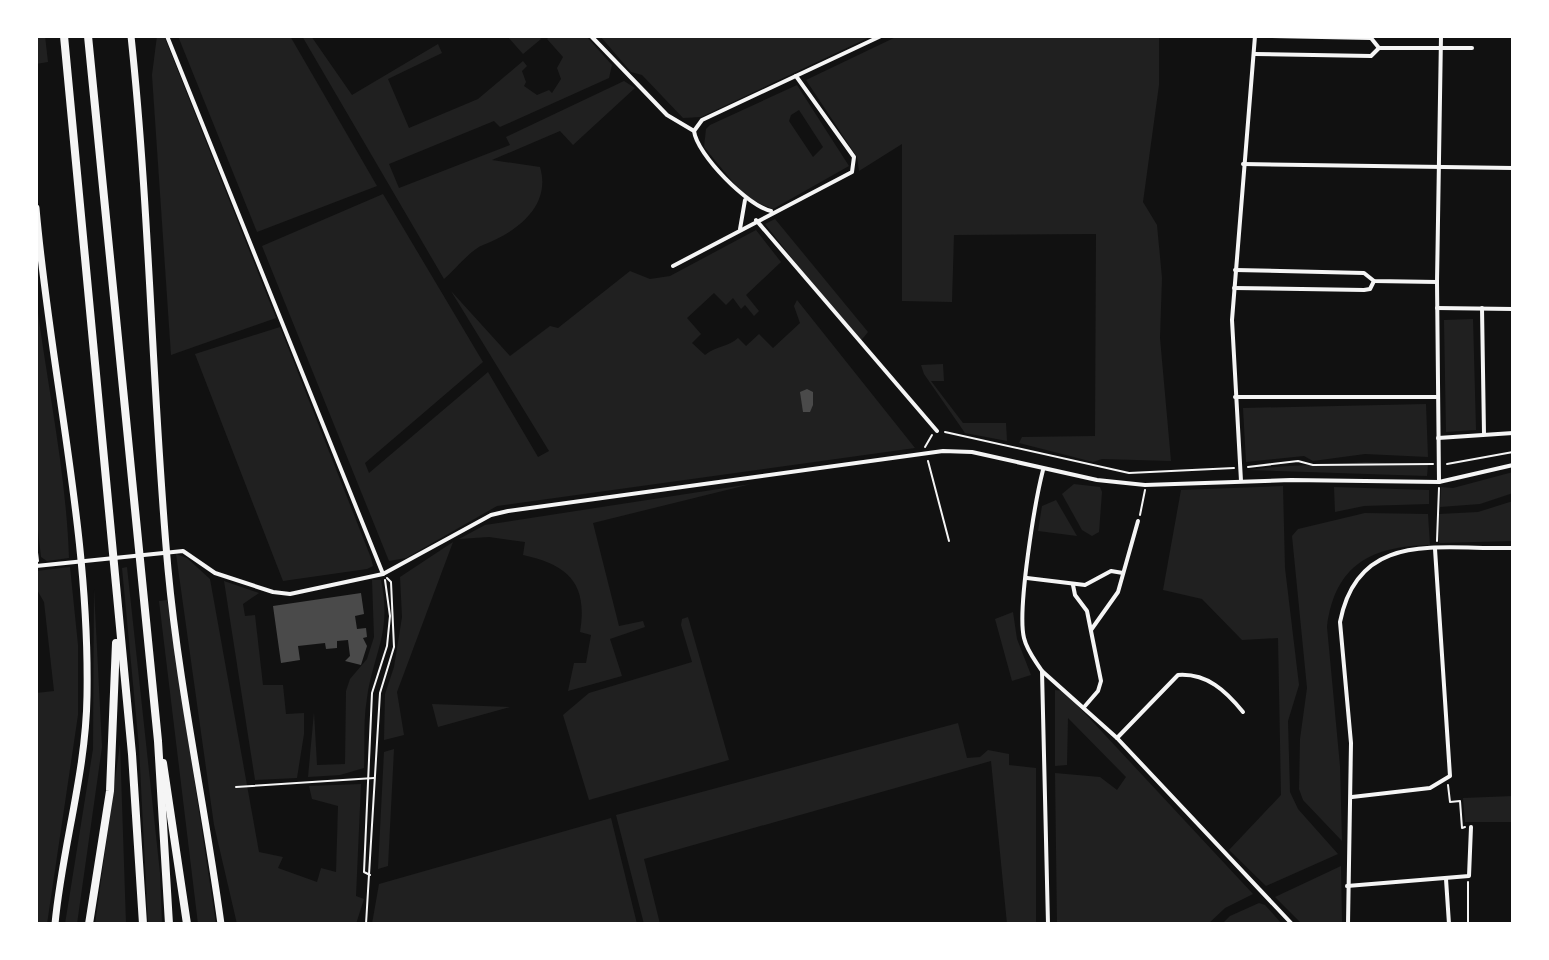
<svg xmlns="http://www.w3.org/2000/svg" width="1549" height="960" viewBox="0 0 1549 960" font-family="Overpass,sans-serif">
	<rect width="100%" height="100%" fill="#111"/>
	<g fill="#202020" fill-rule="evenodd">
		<path d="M36 36H45L48 62 36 64Z"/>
		<path d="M157 36H164L276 318 171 355 152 75Z"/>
		<path d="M178 36H290L377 186 257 232Z"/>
		<path d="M302 36H311L352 95 438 44 442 53 388 79 409 128 478 99 523 61 527 66 522 71 526 82 524 86 537 95 549 90 552 93 561 79 557 68 563 57 547 39 550 36H586L612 65 609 78 500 127 494 121 389 164 399 188 510 145 506 137 624 81 635 88 573 145 560 131 492 160 540 167C552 207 515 233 483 245 470 250 455 270 444 279Z"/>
		<path d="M538 36 541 39 523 54 508 37Z"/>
		<path d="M600 36H872L701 117 683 118 642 75 631 72Z"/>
		<path d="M898 36H1159V85L1143 202 1157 225 1162 278 1160 338 1171 461 1102 459 1093 462 1019 443 1022 437 1095 436 1096 234 954 235 952 302 902 301V144L859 171 857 157 806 80Z"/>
		<path d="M797 85 849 166 773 209 746 198 704 147 706 129 710 125ZM799 110 823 147 813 157 789 121 791 115Z"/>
		<path d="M383 194 483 362 365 463 369 473 488 372 538 457 549 451 451 291 510 356 550 326 558 328 630 271 650 279 670 276 756 230 781 262 746 295 759 311 754 316 745 305 741 309 733 298 726 305 714 293 687 318 701 334 692 343 705 355C716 346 728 347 738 338L746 346 759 334 773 348 800 323 794 306 797 300 915 448 497 506 406 558 389 561 262 246Z"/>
		<path d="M775 219 868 332 859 343 765 224Z"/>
		<path d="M36 298C47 385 66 470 69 558L47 561 41 557 36 513Z"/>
		<path d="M1473 319 1476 430 1446 432 1444 320Z"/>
		<path d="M280 327 371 558 373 566 367 569 283 581 195 354Z"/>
		<path d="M943 364 944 381H931L963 423H1006L1007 441 965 433 924 374 921 365Z"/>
		<path d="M1426 404 1428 457 1365 454 1313 461 1304 456 1246 462 1243 408Z"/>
		<path d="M1365 462 1428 465 1427 476 1248 470C1288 464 1325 466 1365 462Z"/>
		<path d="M1513 472V493L1480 504 1440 507 1441 487 1453 488Z"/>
		<path d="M751 484 593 523 619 626 643 621 645 627 610 639 622 676 568 691 574 663H586L591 635 580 632C588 584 569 565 523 555L525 542 489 537 459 539 485 525Z"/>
		<path d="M1074 484 1100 487 1102 492 1099 532 1092 536 1082 530 1062 494Z"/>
		<path d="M1283 486 1285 568 1299 685 1288 721 1290 792 1298 809 1338 854 1266 886 1229 850 1281 795 1278 638 1242 640 1202 599 1163 590 1181 490Z"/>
		<path d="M1334 487 1429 490V504L1364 506 1335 512Z"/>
		<path d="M1056 500 1077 536 1038 531 1042 506Z"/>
		<path d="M1513 501V541L1439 543V514L1478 512Z"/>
		<path d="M1365 513 1428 514 1430 545C1372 546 1335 564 1327 627L1340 766 1342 841 1303 800 1299 789 1300 739 1307 688 1292 536 1298 529Z"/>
		<path d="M453 542 397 692 404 735 384 740 385 694 394 667 402 617 400 577Z"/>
		<path d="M176 554 187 558 210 579 259 852 283 857 278 868 317 882 321 868 336 872 338 806 312 799 309 786 361 784 356 896 364 899 356 924H237L214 825Z"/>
		<path d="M70 567 78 645V715L47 924H36V693L54 691 44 602 36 588V571Z"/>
		<path d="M127 567 160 873 162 924H148L139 747 122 568Z"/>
		<path d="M372 580H381C392 633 374 651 367 698 363 721 365 745 364 768L340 775 308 777 314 712 317 765 345 764 346 691 350 679 367 659 374 637Z"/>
		<path d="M224 581 259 593 243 604 245 616 255 615 263 685H283L286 714 304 713V734L297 778 255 780Z"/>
		<path d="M94 589 102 747 77 924H65L93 749Z"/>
		<path d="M167 600 216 924H198L159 601Z"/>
		<path d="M1013 612 1017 639 1031 675 1012 681 995 619Z"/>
		<path d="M688 617 729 760 589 800 563 715 589 693 692 662 681 625 682 619Z"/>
		<path d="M1055 690 1064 691 1253 894 1225 908 1208 924H1057L1055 773 1100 777 1117 790 1126 777 1068 718 1067 765 1055 766Z"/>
		<path d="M432 704 510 707 438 727Z"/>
		<path d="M958 723 967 758 980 757 988 750 1009 754V765L1036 768V924H1007L991 761 644 859 660 924H644L616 815Z"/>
		<path d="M120 744 126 924H95Z"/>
		<path d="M394 749 388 866 378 869 384 752Z"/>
		<path d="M1513 796V822H1465L1463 798Z"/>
		<path d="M611 818 637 924H372L379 884Z"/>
		<path d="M1341 866 1342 924H1302L1275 897Z"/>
		<path d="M1259 903 1265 905 1282 924H1222L1230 916Z"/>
	</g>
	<g fill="#4a4a4a">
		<path d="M807 389 813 392V405L810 412H803L800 392Z"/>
		<path d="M361 593 364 614 355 616 357 629 366 628 367 637 363 638 367 646 361 665 345 661 350 656 348 640 337 641V648L326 649 325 643 298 646 300 660 281 663 273 606Z"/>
	</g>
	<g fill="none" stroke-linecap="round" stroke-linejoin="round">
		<g stroke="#f5f5f5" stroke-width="2">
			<path d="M945 432 1129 473 1234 468"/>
			<path d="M925 447 932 435"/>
			<path d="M928 461 949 541"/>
			<path d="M1447 464 1513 452"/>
			<path d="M1248 467 1298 461 1313 465 1433 464"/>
			<path d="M1140 515 1145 490"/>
			<path d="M1437 541 1439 488"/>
			<path d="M36 544 38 561"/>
			<path d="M1448 785 1450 802 1460 801 1462 828 1465 827"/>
			<path d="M236 787 374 778"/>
			<path d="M370 875 364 872 372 693 387 646 390 616 385 580"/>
			<path d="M366 924 380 693 394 647 391 582 387 578"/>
			<path d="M1468 924V882"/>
		</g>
		<g stroke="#f5f5f5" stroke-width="4">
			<path d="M167 36 383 574"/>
			<path d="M591 36 667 115 694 131C697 155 748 206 771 211"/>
			<path d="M1272 36 1371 38 1379 48"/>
			<path d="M1255 54 1371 56 1379 48H1472"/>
			<path d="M694 131 702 120 881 36"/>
			<path d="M1243 164 1513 168"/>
			<path d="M756 220 937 431"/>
			<path d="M740 229 745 200"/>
			<path d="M673 266 852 172 854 157 796 76"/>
			<path d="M1235 270 1364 273 1374 281 1437 282"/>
			<path d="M1234 288 1364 290 1370 289 1374 281"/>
			<path d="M1437 308 1513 309"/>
			<path d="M1482 308 1484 434"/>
			<path d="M1235 397H1436"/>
			<path d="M1438 438 1513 433"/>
			<path d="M1043 470C1035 501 1017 610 1024 638 1027 651 1035 660 1042 671L1048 924"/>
			<path d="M1241 481 1232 320 1255 36"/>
			<path d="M1439 482 1437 282 1441 36"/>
			<path d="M36 566 183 551 215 573 273 592 290 594 383 574 491 515 508 511 943 451 972 452 1097 480 1145 485 1291 480 1439 482 1513 465"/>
			<path d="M1027 578 1085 585 1111 571 1123 573"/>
			<path d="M1073 585 1075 595 1087 611 1101 681 1098 691 1085 706"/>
			<path d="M1091 630 1118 592 1138 521"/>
			<path d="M1042 671 1117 738 1292 924"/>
			<path d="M1117 738 1178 675C1207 673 1226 691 1243 712"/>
			<path d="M1352 797 1430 788 1450 776 1435 549"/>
			<path d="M1446 879 1449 924"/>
			<path d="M1347 886 1469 876 1471 827"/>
			<path d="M1348 924 1351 743 1340 622C1358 529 1439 550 1513 548"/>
		</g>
		<g stroke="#f5f5f5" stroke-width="7">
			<path d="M131 36C150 214 152 392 168 569 179 688 205 806 221 924"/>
			<path d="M36 208C50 371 90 532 87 696 86 773 62 848 55 924"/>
		</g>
		<g stroke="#f5f5f5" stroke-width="8">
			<path d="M64 36 132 754 143 924"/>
			<path d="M88 36 158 741 169 924"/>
			<path d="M163 763 187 924"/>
			<path d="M89 924 110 791 116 643"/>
		</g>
	</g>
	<rect width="1549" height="960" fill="none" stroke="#ffffff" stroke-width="76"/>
</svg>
